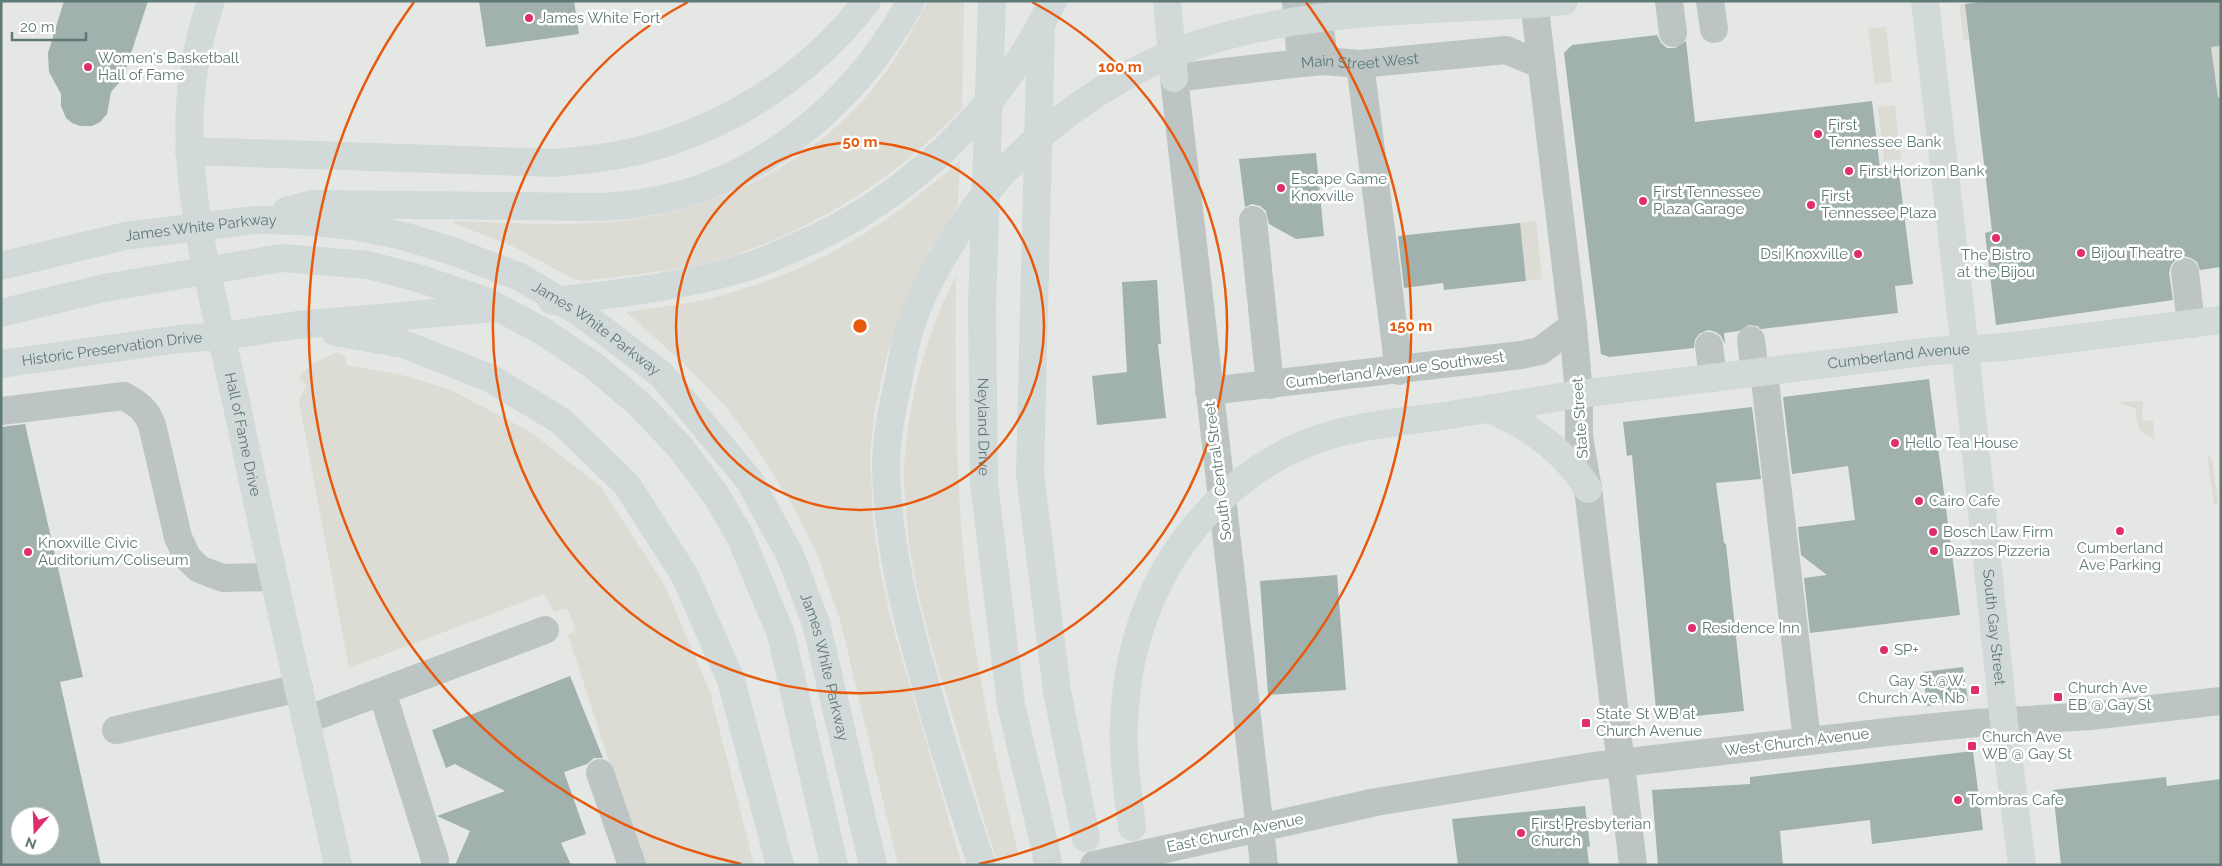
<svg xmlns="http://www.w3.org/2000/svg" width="2222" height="866" viewBox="0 0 2222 866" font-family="Raleway,sans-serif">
	<rect width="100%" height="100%" fill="#f8f6f5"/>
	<path fill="#e5e7e5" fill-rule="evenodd" d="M1 1H2221V865H1ZM20 816H50V846H20Z"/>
	<g fill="#dcdcd4">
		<path d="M928 1H964L962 108C903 172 828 221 746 251 695 270 637 274 583 281L574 279 512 246 453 223 455 221C513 223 572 227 629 220 725 207 819 159 878 82 898 57 913 29 928 1Z"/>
		<path d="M1965 4 1969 39 1964 41 1959 5Z"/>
		<path d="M1886 27 1892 82 1875 84 1868 28Z"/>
		<path d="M2221 46V96L2218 101 2211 47Z"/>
		<path d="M1895 105 1901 159 1884 161 1878 107Z"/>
		<path d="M960 160 958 206 928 253 906 301 887 355 875 410 870 454 873 521 880 569 892 624 962 865H898L841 623 817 553 792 505 758 450 725 406 683 363 626 312C653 308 681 305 708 299 792 278 865 241 931 185 940 177 951 170 960 160Z"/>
		<path d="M1536 220 1542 279 1526 281 1520 223Z"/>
		<path d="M956 276C955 384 955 490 968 597 979 684 998 769 1018 853L996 859C979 803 962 747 945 691 927 631 909 570 906 507 905 495 903 484 904 472 907 405 925 336 956 276Z"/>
		<path d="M336 353 345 356 346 365 398 374 449 389 529 431 600 486 665 586 710 692 754 865H643L568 635 576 630 567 608 554 612 544 594 349 668 299 401 306 385 299 377 311 364Z"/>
		<path d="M2143 401 2142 420 2153 421 2154 439 2139 430 2135 408 2121 404 2122 402Z"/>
		<path d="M2207 455 2212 458 2218 504H2214Z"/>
	</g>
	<g fill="#a0b1ae" fill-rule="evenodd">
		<path d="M64 1H148L123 78 111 92 107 114 100 122 92 126H80L72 123 66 118 61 106V94L49 72 48 53Z"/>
		<path d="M479 1H574L579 34 486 47Z"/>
		<path d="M1988 1H2221V46L2211 47 2218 98 2221 96V267L2200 270 2197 262 2191 258 2184 256 2176 259 2171 265 2169 273 2173 300 1996 325 1985 233 1992 231 1965 4Z"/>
		<path d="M1657 35 1661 43 1667 48H1675L1686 41 1695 122 1872 101 1880 168 1898 166 1913 284 1895 286 1898 313 1761 329 1757 326 1749 325 1739 331 1724 333 1725 344 1721 336 1716 332 1708 330 1699 334 1695 340 1694 348 1609 357 1601 354 1564 53 1572 45Z"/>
		<path d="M1316 153 1324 236 1296 239 1269 224 1266 211 1260 206 1252 204 1245 207 1239 159Z"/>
		<path d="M1520 223 1526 281 1444 290 1443 283 1404 288 1398 236Z"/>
		<path d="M1157 280 1161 344H1158L1166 418 1097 425 1092 376 1127 372 1122 282Z"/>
		<path d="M1929 379 1960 615 1810 633 1804 578 1827 575 1801 555 1798 527 1855 520 1848 466 1792 474 1783 397Z"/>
		<path d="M1752 407 1761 479 1716 483 1724 543 1726 544 1744 711 1657 720 1632 455 1627 456 1623 422Z"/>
		<path d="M25 424 83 677 60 682 101 865H1V427ZM20 816H50V846H20Z"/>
		<path d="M1337 575 1346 690 1268 695 1260 581Z"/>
		<path d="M1963 667 1968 701 1927 706 1923 672Z"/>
		<path d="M570 676 603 758H594L587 764 564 772 586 834 561 843 571 865H455L470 831 437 816 505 791 455 764 446 768 432 730Z"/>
		<path d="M1973 751 1983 830 1872 844 1870 820 1780 831 1783 865H1658L1652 790 1750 784V777Z"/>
		<path d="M2166 777 2167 786 2221 779V865H2061L2053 790Z"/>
		<path d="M1585 806 1590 846 1587 847 1589 865H1458L1452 819Z"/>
	</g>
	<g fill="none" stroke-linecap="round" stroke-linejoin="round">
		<path stroke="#d2d7d5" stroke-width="28" stroke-dasharray="28 14" stroke-linecap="butt" d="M1045 847 1048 865"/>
		<g stroke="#bcc5c4" stroke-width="28">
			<path d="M1296 1 1301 63"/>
			<path d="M1317 1 1324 61"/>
			<path d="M1534 1 1573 326 1579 394V437L1588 489 1633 865"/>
			<path d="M1669 1 1673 33"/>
			<path d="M1710 1 1714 29"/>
			<path d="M1360 64 1399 371"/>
			<path d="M1253 220 1270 385"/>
			<path d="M2185 272 2191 324"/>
			<path d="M1751 340 1755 373"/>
			<path d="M1709 346 1713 378"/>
			<path d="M1764 372 1807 741"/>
			<path d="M1209 391 1521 355 1540 351 1573 326"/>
			<path d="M1 411 124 396C138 404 146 409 152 425L178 537 187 557 199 569 223 578 273 577"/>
			<path d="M382 692 435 860"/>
			<path d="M306 720 545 630"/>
			<path d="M116 730 299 688"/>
			<path d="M600 773 632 865"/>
			<path d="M1094 865 1376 802 1594 766 1896 731 1976 723 2090 716 2221 701"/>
			<path id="s1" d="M1264 865 1174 78 1301 63 1324 61 1360 64 1506 50 1542 65"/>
		</g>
		<g stroke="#d2d9d9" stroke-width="28">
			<path id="s2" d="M211 1C200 35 192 70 190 105 184 204 218 314 238 411 269 563 305 713 338 865"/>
			<path id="s3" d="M1925 1 1965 349 2004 723 2022 865"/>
			<path d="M1535 4 1564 1"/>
			<path id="s4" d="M1 364 179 339 223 336"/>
			<path id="s5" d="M1579 394 1933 351 2004 347 2221 320"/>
		</g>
		<g stroke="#d2d9d9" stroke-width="28">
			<path id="s6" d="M992 1 982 306 984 483 1011 705 1045 847"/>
			<path d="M1167 1 1174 78"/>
			<path d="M1041 26 1030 474 1057 691 1086 838"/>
			<path d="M189 151 555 163C585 160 616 157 645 149 733 125 812 73 867 1"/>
			<path d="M286 211 312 204 602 207C617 206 632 205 647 202 762 183 857 101 911 1"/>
			<path id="s7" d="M1 266 125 236 256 220 302 221 353 226 403 236 455 252 520 277 582 314 662 375 749 480 790 555 816 623 873 865"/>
			<path d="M552 301C620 294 685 286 750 266 763 262 776 256 789 250 904 203 999 113 1053 1"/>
			<path d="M1 313 104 288 282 258 368 265 421 279 486 301 544 332 593 365 638 403 680 447 716 495 740 536 781 634 834 865"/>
			<path d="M335 332 403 344 490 378 561 421 627 485 685 576 731 680 780 865"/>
			<path d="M223 336 297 325 495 308"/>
			<path d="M1489 409C1530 426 1565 451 1588 489"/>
			<path d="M1132 827C1128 792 1122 756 1124 721 1126 685 1132 648 1145 614 1174 535 1238 467 1318 439 1359 425 1402 422 1444 416 1489 409 1534 401 1579 394"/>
			<path d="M981 862C961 804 943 746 926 686 905 612 886 538 886 461 887 435 892 409 898 383 901 366 904 348 909 332 923 283 958 229 989 189 1046 119 1129 64 1215 39 1317 9 1430 10 1535 4"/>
		</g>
	</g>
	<g fill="none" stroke="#e8590c" stroke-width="2.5">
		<circle cx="860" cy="326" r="184"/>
		<path d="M1032 2A367 367 0 1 1 688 2"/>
		<path d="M741 864A551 551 0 0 1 414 2M1306 2A551 551 0 0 1 979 864"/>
	</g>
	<g fill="#e02d6d" stroke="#fff" stroke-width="2">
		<circle cx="529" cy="18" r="5"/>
		<circle cx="88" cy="67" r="5"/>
		<circle cx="1818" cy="134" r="5"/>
		<circle cx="1849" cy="171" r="5"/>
		<circle cx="1281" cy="188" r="5"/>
		<circle cx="1643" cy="201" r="5"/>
		<circle cx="1811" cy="205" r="5"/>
		<circle cx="1996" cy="238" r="5"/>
		<circle cx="2081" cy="253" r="5"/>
		<circle cx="1858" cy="254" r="5"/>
		<circle cx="1895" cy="443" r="5"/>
		<circle cx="1919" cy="501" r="5"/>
		<circle cx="2120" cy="531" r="5"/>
		<circle cx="1933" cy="532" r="5"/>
		<circle cx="1934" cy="551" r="5"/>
		<circle cx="28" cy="552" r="5"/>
		<circle cx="1692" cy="628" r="5"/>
		<circle cx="1884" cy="650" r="5"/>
		<rect x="1970" y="685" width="10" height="10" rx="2.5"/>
		<rect x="2053" y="692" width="10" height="10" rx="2.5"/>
		<rect x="1581" y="718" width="10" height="10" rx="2.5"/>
		<rect x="1967" y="741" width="10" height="10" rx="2.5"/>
		<circle cx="1958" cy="800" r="5"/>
		<circle cx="1521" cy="833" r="5"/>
	</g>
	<g text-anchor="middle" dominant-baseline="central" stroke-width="5" stroke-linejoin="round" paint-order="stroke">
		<g font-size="15" fill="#5e7976" stroke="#fff" text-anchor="start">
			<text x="539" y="18">James White Fort</text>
			<text x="98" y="58">Women's Basketball<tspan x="98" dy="17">Hall of Fame</tspan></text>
			<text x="1828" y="125">First<tspan x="1828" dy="17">Tennessee Bank</tspan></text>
			<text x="1859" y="171">First Horizon Bank</text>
			<text x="1291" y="179">Escape Game<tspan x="1291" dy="17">Knoxville</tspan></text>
			<text x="1653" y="192">First Tennessee<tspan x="1653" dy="17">Plaza Garage</tspan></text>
			<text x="1821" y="196">First<tspan x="1821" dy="17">Tennessee Plaza</tspan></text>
			<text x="2091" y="253">Bijou Theatre</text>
			<text x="1848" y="254" text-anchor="end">Dsi Knoxville</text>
			<text x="1996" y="255" text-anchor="middle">The Bistro<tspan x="1996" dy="17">at the Bijou</tspan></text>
			<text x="1905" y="443">Hello Tea House</text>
			<text x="1929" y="501">Cairo Cafe</text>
			<text x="1943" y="532">Bosch Law Firm</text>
			<text x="38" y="543">Knoxville Civic<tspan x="38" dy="17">Auditorium/Coliseum</tspan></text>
			<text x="2120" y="548" text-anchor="middle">Cumberland<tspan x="2120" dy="17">Ave Parking</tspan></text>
			<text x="1944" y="551">Dazzos Pizzeria</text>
			<text x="1702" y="628">Residence Inn</text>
			<text x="1894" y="650">SP+</text>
			<text x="1965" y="681" text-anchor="end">Gay St.@W.<tspan x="1965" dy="17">Church Ave. Nb</tspan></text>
			<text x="2068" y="688">Church Ave<tspan x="2068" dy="17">EB @ Gay St</tspan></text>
			<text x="1596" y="714">State St WB at<tspan x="1596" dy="17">Church Avenue</tspan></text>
			<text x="1982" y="737">Church Ave<tspan x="1982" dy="17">WB @ Gay St</tspan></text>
			<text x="1968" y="800">Tombras Cafe</text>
			<text x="1531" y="824">First Presbyterian<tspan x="1531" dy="17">Church</tspan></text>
		</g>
		<g font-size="15" fill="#5e7976" stroke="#fff">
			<text stroke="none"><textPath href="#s1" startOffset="979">Main Street West</textPath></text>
			<text stroke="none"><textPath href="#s7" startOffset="204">James White Parkway</textPath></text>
			<text stroke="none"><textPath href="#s7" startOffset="624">James White Parkway</textPath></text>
			<text stroke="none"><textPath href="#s4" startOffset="112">Historic Preservation Drive</textPath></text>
			<text stroke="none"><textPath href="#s5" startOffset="322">Cumberland Avenue</textPath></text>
			<text transform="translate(1395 370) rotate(-7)">Cumberland Avenue Southwest</text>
			<text transform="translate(1580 418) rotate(-94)">State Street</text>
			<text stroke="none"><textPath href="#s6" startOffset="426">Neyland Drive</textPath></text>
			<text stroke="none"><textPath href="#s2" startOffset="441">Hall of Fame Drive</textPath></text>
			<text transform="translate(1218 471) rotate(-97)">South Central Street</text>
			<text stroke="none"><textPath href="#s3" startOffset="630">South Gay Street</textPath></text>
			<text stroke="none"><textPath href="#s7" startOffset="1044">James White Parkway</textPath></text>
			<text transform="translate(1797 742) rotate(-7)">West Church Avenue</text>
			<text transform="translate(1235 833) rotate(-12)">East Church Avenue</text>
		</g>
	</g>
	<circle cx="860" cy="326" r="8" fill="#e8590c" stroke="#fff" stroke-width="2.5"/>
	<g font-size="15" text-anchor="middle" font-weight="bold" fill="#e8590c" stroke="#fff" stroke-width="5" stroke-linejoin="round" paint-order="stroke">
		<text x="1120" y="72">100 m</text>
		<text x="860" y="147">50 m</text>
		<text x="1411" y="331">150 m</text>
	</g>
	<rect width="2222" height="866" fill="none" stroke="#5e7976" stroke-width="5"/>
	<g transform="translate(35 831) rotate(199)"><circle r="24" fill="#ffffff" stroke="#bfc9c8"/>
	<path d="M0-4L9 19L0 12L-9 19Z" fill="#e02d6d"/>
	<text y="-8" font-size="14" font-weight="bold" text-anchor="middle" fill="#5e7976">N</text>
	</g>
	<path d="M12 32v8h74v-8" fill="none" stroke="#5e7976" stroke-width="2.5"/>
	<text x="20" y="32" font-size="15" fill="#5e7976" stroke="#ffffff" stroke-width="4" paint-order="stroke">20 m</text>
</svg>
